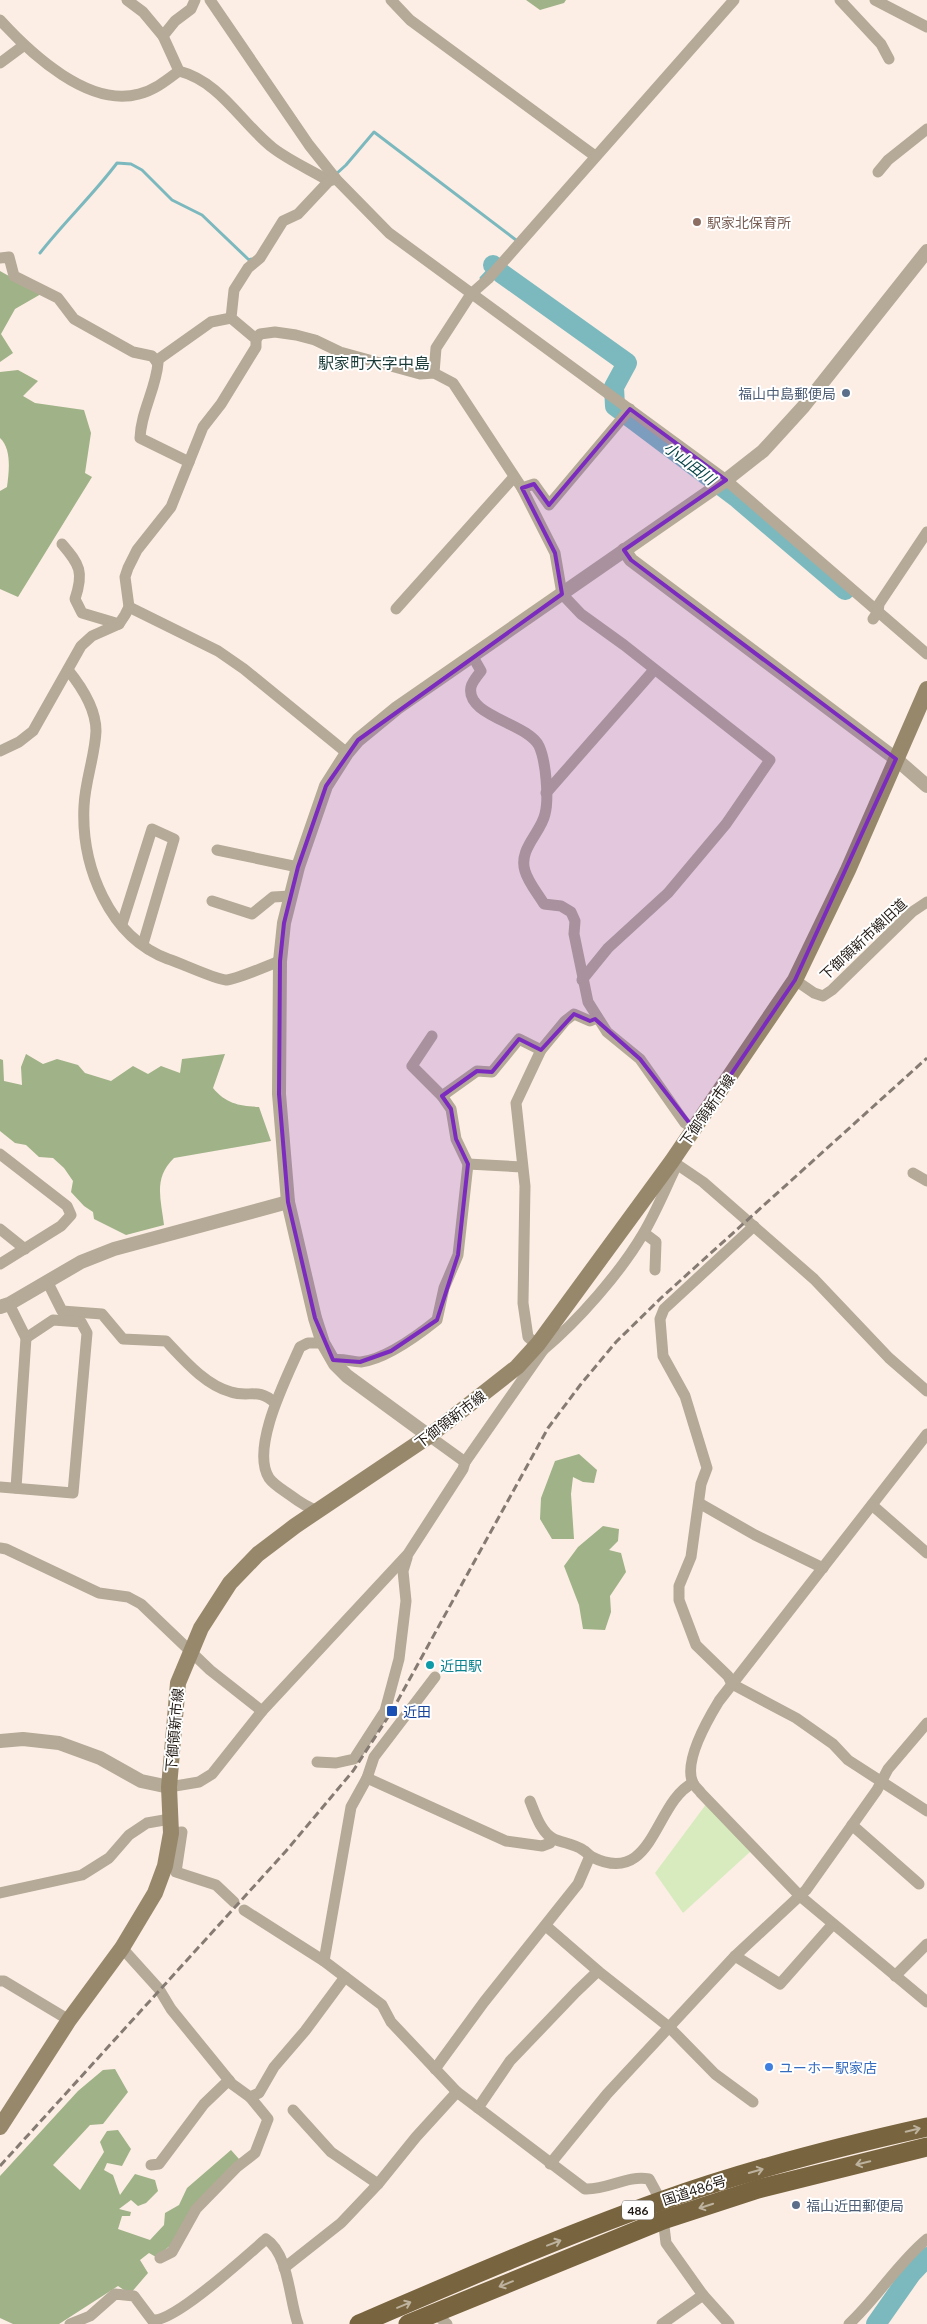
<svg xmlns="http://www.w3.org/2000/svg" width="927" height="2324" viewBox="0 0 927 2324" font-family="Lato,'Noto Sans JP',sans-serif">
	<rect width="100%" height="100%" fill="#fceee5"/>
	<path fill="#d8ebbf" d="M707 1803 751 1851 683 1913 655 1873Z"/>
	<g fill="#a0b287">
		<path d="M526 0H566L564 3 540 10Z"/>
		<path d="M0 271 41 294 15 309 1 334 13 353 0 362Z"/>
		<path d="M18 370 38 381 23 396 35 403 84 410 91 433 85 473 92 477 18 597 0 589V491L7 487C9 472 12 449 0 438V372Z"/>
		<path d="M26 1054 43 1064 57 1059 78 1065 85 1073 111 1081 133 1066 148 1074 161 1066 180 1073 182 1059 225 1054 213 1088C226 1104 240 1106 259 1107L271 1141 174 1158C153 1178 161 1199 164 1225L126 1235 94 1219 93 1212 84 1206 71 1192 73 1181 64 1168 53 1158 39 1157 26 1145 15 1143 0 1131V1059L3 1060 4 1081 22 1085 21 1067Z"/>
		<path d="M579 1454 597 1470 594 1483 583 1482 573 1477 571 1494 574 1539H552L540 1519 541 1498 555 1461Z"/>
		<path d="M603 1526 619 1529 618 1541 609 1550 621 1553 626 1572 610 1596 611 1612 605 1630 583 1629 579 1605 564 1566 578 1547Z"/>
		<path d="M115 2069 128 2092 103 2124 90 2125 53 2165 80 2190 104 2152 100 2142 107 2131 118 2130 131 2149 122 2166 107 2163 104 2170 113 2175 120 2195 135 2174 155 2180 158 2191 146 2203 138 2206 131 2200 119 2209 131 2212 130 2216H122L118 2229 150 2240 164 2225 165 2213 179 2205 187 2188 231 2150 239 2159 171 2245 156 2257 149 2253 140 2260 148 2273 130 2294 118 2286 59 2324H13L0 2318V2176L78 2091 103 2070Z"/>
	</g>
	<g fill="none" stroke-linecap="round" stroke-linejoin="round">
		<g stroke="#7cb9bf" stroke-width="3">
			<path d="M335 175 346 165 374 132 516 240"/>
			<path d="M40 253C65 221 93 195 117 163L131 164 142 170 172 200 202 215 249 260 251 259"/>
			<path d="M481 278 497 261"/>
		</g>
		<g stroke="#7cb9bf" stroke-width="20">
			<path d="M493 265 501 273 627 363 614 387 615 406 736 497 845 590"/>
			<path d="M876 2324 911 2274 927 2257"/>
		</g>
		<g stroke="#b4aa97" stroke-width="11">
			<path d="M127 0 143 12 163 36"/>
			<path d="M195 0 191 9 175 21 163 36 179 71C221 82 241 123 273 148 290 161 311 170 329 181L336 179"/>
			<path d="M210 0 309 145 336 179 389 233 726 480 927 654"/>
			<path d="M391 0 410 20 595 156"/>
			<path d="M840 0 881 44 889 59"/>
			<path d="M875 0 927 27"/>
			<path d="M0 20C31 54 89 108 139 94 155 90 167 80 179 71"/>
			<path d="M0 63 23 46"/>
			<path d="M878 172 888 160 927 129"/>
			<path d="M0 258 9 257 14 276 58 298 74 319 133 352 152 356 158 363C156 389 141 411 140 438L189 462"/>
			<path d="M256 339 260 334 275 332 296 335 315 340 340 352 420 374 434 373 453 383 522 488 555 553 562 594 581 614 624 645 770 760 726 824 668 893 608 948 582 980"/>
			<path d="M156 361 211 322 231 318"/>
			<path d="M434 373 436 348 471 294 488 279 734 0"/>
			<path d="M522 488 534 484 549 505 630 409"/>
			<path d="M62 544C80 565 84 572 75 599L82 613 119 624"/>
			<path d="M129 607 218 651 244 669 347 753"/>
			<path d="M396 609 514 477"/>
			<path d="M873 619 878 612 879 604 927 532"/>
			<path d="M473 657 481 671C478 675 472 682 471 687 465 716 528 723 539 746 546 761 549 799 545 814 541 833 518 849 525 871 528 882 538 894 544 904L561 906 571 912 575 921 574 934 588 1002 607 1032 640 1059 685 1123 694 1129"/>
			<path d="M68 670C81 686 96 709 96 731 95 756 85 781 84 806 81 866 109 937 168 959 181 963 214 979 226 980 235 980 269 965 280 961"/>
			<path d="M0 751 19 742 33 731 81 646 92 636 119 624 125 615 129 607 125 577 128 568 137 550 171 507 203 427 221 404 256 347V339L231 318 234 290 248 268 260 258 283 221 298 214 329 181"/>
			<path d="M546 793 654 670"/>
			<path d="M217 850 298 867"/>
			<path d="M212 901 252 914 273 897 291 896"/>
			<path d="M122 924 152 829 174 839 143 944"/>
			<path d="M795 980 814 993 823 996 832 990 912 912 927 902"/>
			<path d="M442 1096 477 1071 492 1072 519 1039 541 1050"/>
			<path d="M0 1154 67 1206 71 1215 61 1226 0 1264"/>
			<path d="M672 1161 703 1182 814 1279 889 1358 927 1391"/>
			<path d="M468 1164 522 1167"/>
			<path d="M913 1173 927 1181"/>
			<path d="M754 1226 664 1309 660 1319 663 1356 685 1396 707 1468 701 1484 691 1557 679 1586V1600L696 1645 728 1676 732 1684 796 1718 833 1744 848 1760 927 1811"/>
			<path d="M0 1229 25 1249"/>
			<path d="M644 1233 656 1242 655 1270"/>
			<path d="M47 1281 62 1311 102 1314 123 1339 166 1341C184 1360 205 1385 231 1392 249 1398 258 1387 275 1403"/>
			<path d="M9 1304 26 1338 16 1488"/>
			<path d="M543 1350C578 1321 620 1273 643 1234 655 1214 664 1192 674 1171L672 1161"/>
			<path d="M333 1360C343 1358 351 1362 361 1362 386 1359 417 1336 437 1320L444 1288 458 1255 468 1164 456 1139 451 1109 442 1096 412 1066 432 1036"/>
			<path d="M927 1434 719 1701C708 1719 683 1762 693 1783 695 1787 699 1790 701 1793L800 1896 927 2002"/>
			<path d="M465 1462 543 1350 528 1337 523 1303 525 1186 516 1103 541 1050 565 1021 574 1014 590 1021 597 1018"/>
			<path d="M0 1487 73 1493 87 1333 81 1322 53 1320 26 1338"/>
			<path d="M699 1503 755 1535 823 1568"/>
			<path d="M872 1505 927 1553"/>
			<path d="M316 1510C306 1507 298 1501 290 1495 283 1490 274 1485 269 1478 250 1448 287 1377 300 1347L308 1343H323"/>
			<path d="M0 1548 6 1549 99 1593 128 1597 141 1604 210 1670 262 1711"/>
			<path d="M317 1762 336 1763 354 1759 385 1711 399 1659 406 1601 403 1571 407 1558"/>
			<path d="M367 1778 506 1841 542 1846 550 1843 552 1839"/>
			<path d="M169 1787 199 1782 212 1774 262 1711 408 1554 463 1469 465 1462 429 1436"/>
			<path d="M530 1801C535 1813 541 1833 554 1839 563 1843 575 1844 583 1850 587 1852 588 1855 592 1857 654 1888 654 1802 693 1783"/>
			<path d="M852 1825 919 1884"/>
			<path d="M171 1833 182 1832 176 1872 216 1885 234 1902"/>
			<path d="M0 1893 82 1875 109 1858 129 1835 147 1823 170 1819"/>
			<path d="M244 1910 324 1961 382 2005 391 2022 457 2092 585 2189C608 2190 627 2175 649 2179L661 2201 666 2243 703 2295 729 2324"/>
			<path d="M546 1926 598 1971 669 2027 715 2074 753 2102"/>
			<path d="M122 1948 159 1989 171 2009 232 2084 250 2097 259 2093 274 2067 305 2031 345 1977"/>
			<path d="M735 1956 780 1984 832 1925"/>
			<path d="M324 1961 351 1807 367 1778 374 1757 435 1677"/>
			<path d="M895 1976 927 1944"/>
			<path d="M0 1981H4L69 2020"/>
			<path d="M435 2069 484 2002 578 1884 590 1856"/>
			<path d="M478 2108 510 2061 576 1992 598 1971"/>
			<path d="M293 2110 331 2152 378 2184"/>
			<path d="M550 2164 607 2094 735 1956 806 1890 877 1790 888 1769 927 1723"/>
			<path d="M151 2165 159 2164 204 2104 229 2080"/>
			<path d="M160 2258 172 2252 196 2209 237 2167 255 2153 268 2119 250 2097"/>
			<path d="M284 2268 341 2223 378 2184 416 2137 457 2092"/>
			<path d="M435 2313 447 2324"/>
			<path d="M70 2324 90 2316 115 2294 134 2296 152 2320C174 2323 246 2256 266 2239 289 2254 289 2300 298 2324"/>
			<path d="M662 2324 703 2295"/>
			<path d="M849 2324C877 2298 898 2263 927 2239"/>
		</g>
		<g stroke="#b4aa97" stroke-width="14">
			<path d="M624 550 631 560 896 759 927 786"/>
			<path d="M0 1307 9 1304 81 1262 114 1249 288 1202"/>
			<path d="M429 1436 347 1376 335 1364 323 1343 315 1318 288 1202 279 1094 280 961 284 923 298 867 326 786 347 753 358 740 397 708 726 480 763 451 804 406 927 251"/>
			<path d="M0 1741 23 1739 59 1743 100 1758 141 1781 169 1787"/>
		</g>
		<path stroke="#97886c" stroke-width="16" d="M0 2127 69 2020 122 1948 155 1893 165 1866 171 1833 169 1787 178 1683 201 1628 230 1583 258 1554 295 1526 429 1436 517 1367 538 1344 672 1161 795 980 848 870 927 689"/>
		<g stroke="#78643e" stroke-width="19">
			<path d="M359 2324C459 2281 558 2238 661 2201 747 2170 837 2147 927 2127"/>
			<path d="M408 2324 663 2220 758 2189 927 2147"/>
		</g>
		<path stroke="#857b73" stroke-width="3" stroke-dasharray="8 4" stroke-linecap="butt" d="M0 2166 286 1851 353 1771 392 1711 548 1428 581 1384 616 1342 661 1298 927 1058"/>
	</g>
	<defs><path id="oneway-shaft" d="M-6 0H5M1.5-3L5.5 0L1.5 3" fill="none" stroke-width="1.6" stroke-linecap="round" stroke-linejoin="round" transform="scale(1.25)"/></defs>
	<g stroke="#bcb29e">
		<use href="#oneway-shaft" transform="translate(913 2130) rotate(-13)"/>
		<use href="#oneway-shaft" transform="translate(863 2163) rotate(166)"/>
		<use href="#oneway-shaft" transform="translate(756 2171) rotate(-16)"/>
		<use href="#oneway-shaft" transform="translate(706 2206) rotate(162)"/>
		<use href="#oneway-shaft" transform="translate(554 2243) rotate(-21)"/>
		<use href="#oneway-shaft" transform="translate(506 2284) rotate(158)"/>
		<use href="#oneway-shaft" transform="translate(404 2305) rotate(-23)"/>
	</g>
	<path fill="#7b2cbf" fill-opacity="0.2" stroke="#7b2cbf" stroke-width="4" stroke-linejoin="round" d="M630 409 726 480 624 550 631 560 896 759 795 980 694 1129 640 1059 595 1019 590 1021 574 1014 541 1050 519 1039 492 1072 477 1071 442 1096 451 1109 456 1139 468 1164 458 1255 437 1320 391 1351 360 1362 333 1360 315 1318 288 1202 279 1094 280 961 284 923 298 867 326 786 358 740 562 594 555 553 522 488 534 484 549 505Z"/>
	<circle fill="#8d6e63" stroke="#fff" stroke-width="2" cx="697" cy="222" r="5"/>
	<g fill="#5c6f8a" stroke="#fff" stroke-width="2">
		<circle cx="846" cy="393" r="5"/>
		<circle cx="796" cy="2205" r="5"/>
	</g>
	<circle fill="#0f9aa8" stroke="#fff" stroke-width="2" cx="430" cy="1665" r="5"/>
	<rect fill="#1a4fb4" stroke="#fff" stroke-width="2" x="386" y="1705" width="12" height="12" rx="2.5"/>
	<circle fill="#3f7fe0" stroke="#fff" stroke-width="2" cx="769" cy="2067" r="5"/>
	<g text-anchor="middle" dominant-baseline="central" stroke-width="4" stroke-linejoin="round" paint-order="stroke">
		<rect fill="#fff" stroke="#645f5a" stroke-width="1" x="622" y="2200.5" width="32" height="19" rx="4"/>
		<g font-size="12" font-weight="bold" fill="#211a14">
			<text x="638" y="2210">486</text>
		</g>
		<g font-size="14" fill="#785e54" stroke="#fff" text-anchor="start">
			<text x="707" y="222">駅家北保育所</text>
		</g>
		<g font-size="14" fill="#4e5e75" stroke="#fff" text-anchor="end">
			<text x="836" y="393">福山中島郵便局</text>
			<text x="806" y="2205" text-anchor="start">福山近田郵便局</text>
		</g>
		<g font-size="14" fill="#211a14" stroke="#fff">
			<text transform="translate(863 939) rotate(-43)">下御領新市線旧道</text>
			<text transform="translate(707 1110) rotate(-55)">下御領新市線</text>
			<text transform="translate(450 1419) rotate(-37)">下御領新市線</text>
			<text transform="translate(174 1730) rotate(-85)">下御領新市線</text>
			<text transform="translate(694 2190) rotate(-18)">国道486号</text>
		</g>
		<g font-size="14" fill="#0d838f" stroke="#fff" text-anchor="start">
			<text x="440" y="1665">近田駅</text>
		</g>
		<g font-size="14" fill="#164399" stroke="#fff" text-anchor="start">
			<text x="403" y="1711">近田</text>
		</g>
		<g font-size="14" fill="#366cbe" stroke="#fff" text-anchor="start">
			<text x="779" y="2067">ユーホー駅家店</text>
		</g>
		<g font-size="15" font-style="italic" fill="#074347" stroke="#fff">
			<text transform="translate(690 463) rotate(37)">小山田川</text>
		</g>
		<g font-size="16" fill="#1a3b38" stroke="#fff">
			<text x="374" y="362">駅家町大字中島</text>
		</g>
	</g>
</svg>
